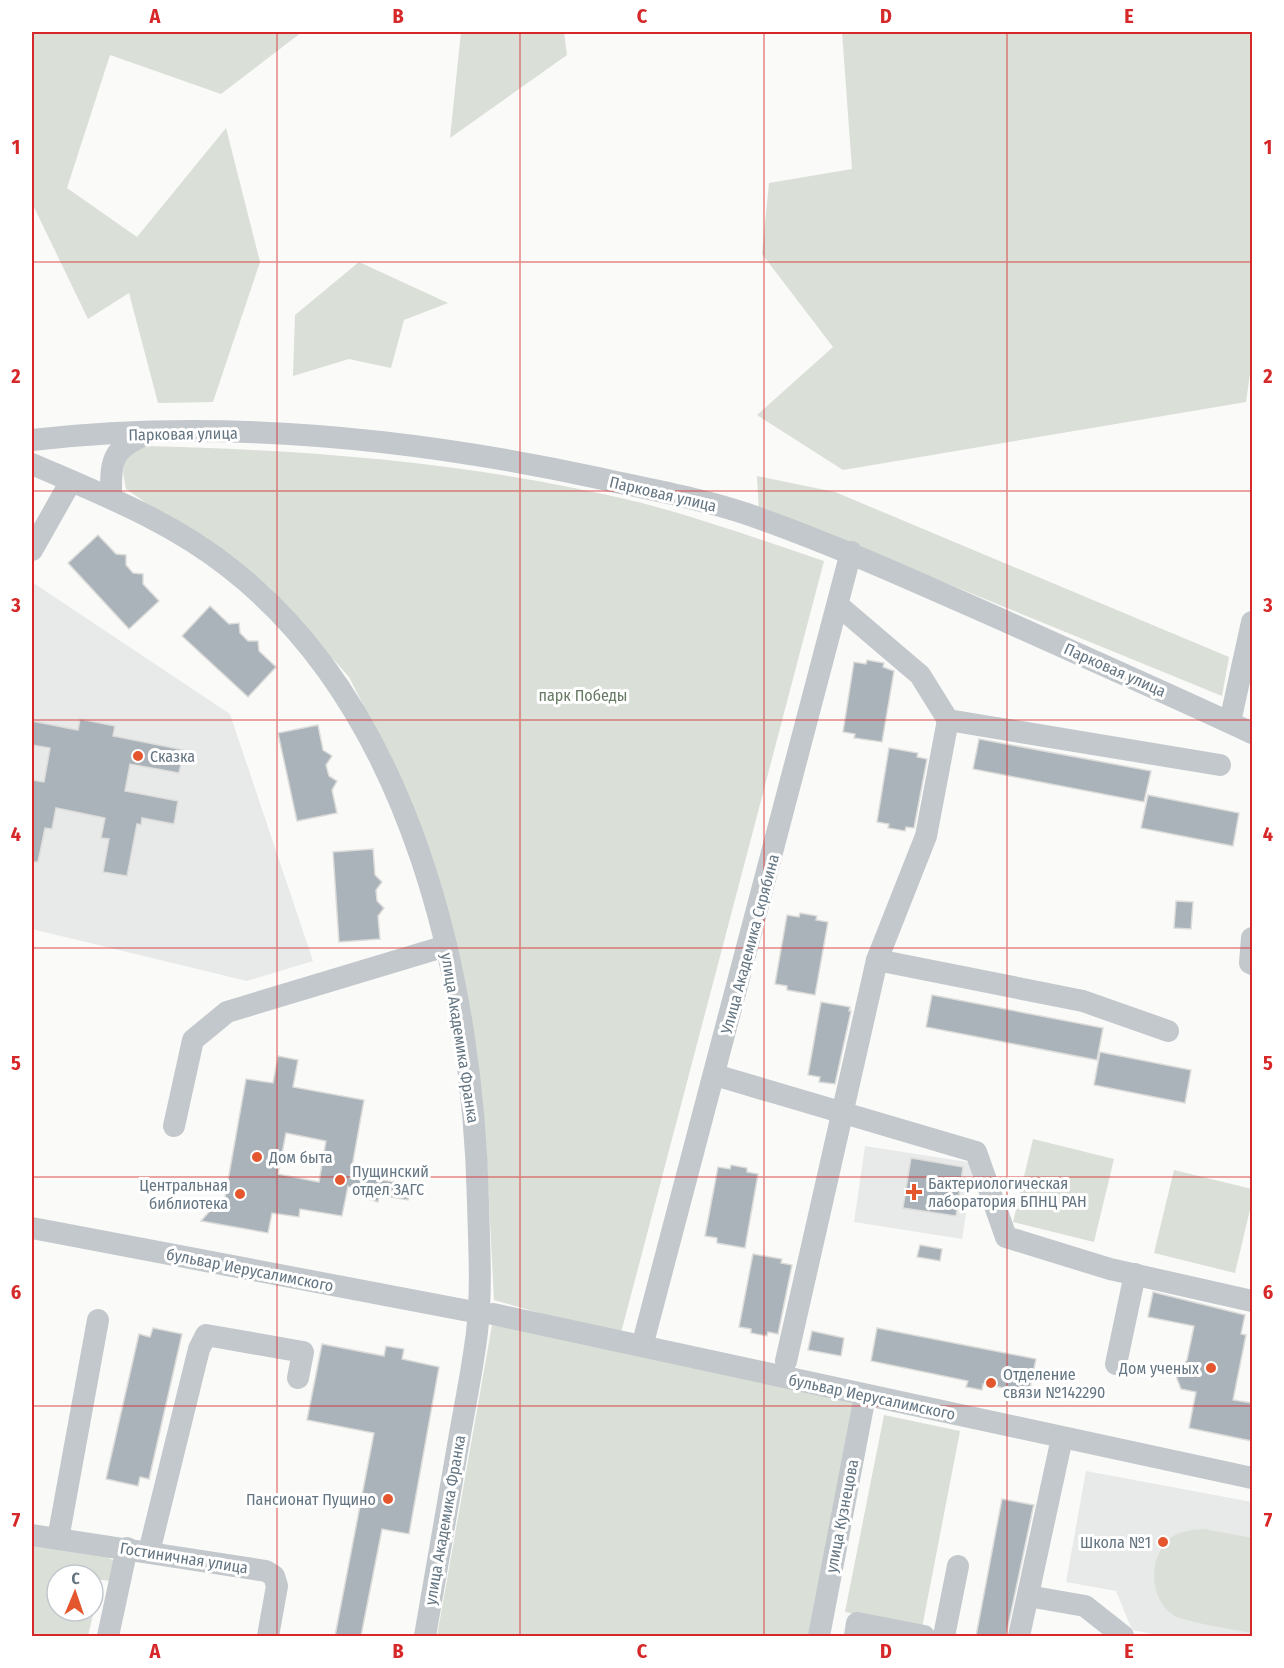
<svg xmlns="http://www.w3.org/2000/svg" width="1284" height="1668" viewBox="0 0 1284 1668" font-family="'Fira Sans Condensed',sans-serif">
	<rect width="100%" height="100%" fill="#fafaf8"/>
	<g fill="#e8e9e9">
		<path d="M32 582 230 714 313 961 247 981 32 929Z"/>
		<path d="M865 1146 974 1163 962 1239 854 1222Z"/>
		<path d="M1086 1471 1252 1502V1636H1163L1132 1630 1116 1591 1066 1582Z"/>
	</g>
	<g fill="#dadfd7" fill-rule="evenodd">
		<path d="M32 32H302L221 94 110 55 67 188 137 237 226 128 260 262 213 402 158 403 129 293 88 319 32 203Z"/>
		<path d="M461 32H564L567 55 450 138Z"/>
		<path d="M842 32H1252V359L1246 402 843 470 757 415 833 347 762 254 769 183 852 169Z"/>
		<path d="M359 262 448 303 404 320 391 368 349 359 293 376 295 315Z"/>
		<path d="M146 446C313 450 479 463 642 503 703 519 764 541 824 561L621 1333 582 1325 494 1300 486 1142 465 984 441 886 403 783 349 677 269 587 126 489 123 473 125 455Z"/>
		<path d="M757 476 835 492 1229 657 1222 696 833 537 759 514Z"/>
		<path d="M1033 1139 1114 1159 1094 1242 1013 1222Z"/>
		<path d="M1174 1170 1252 1189V1201L1235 1273 1154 1253Z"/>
		<path d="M492 1325 859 1395 819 1636H437Z"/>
		<path d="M884 1415 960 1431 922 1628 845 1612Z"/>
		<path d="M1204 1529 1252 1538V1633C1237 1630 1186 1622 1175 1616 1149 1601 1148 1558 1169 1539 1179 1531 1192 1530 1204 1529Z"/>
		<path d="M32 1544 102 1555 113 1560 114 1581 101 1580 88 1636H32ZM57 1575H93V1611H57Z"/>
	</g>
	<g fill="#aab3b9" stroke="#dcdcda" stroke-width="1.5" fill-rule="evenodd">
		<path d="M98 535 116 554 126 555V565L133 573 143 574V584L159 601 129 629 68 563Z"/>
		<path d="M210 606 229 624 239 623 240 633 248 641H258L259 651 276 667 248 697 182 636Z"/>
		<path d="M867 660 884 663 883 667 894 671 882 742 854 738 855 734 843 732 854 662 866 664Z"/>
		<path d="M80 719 115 726 113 736 184 750 179 773 130 764 125 791 178 801 174 824 142 818 141 825 137 824 127 876 103 872 109 839 101 838 105 818 56 808 52 829 45 828 38 862H32V780L44 782 50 748 32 745V721L78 730Z"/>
		<path d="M318 725 323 750 332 756 326 765 329 776 337 781 332 790 337 813 297 821 278 733Z"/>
		<path d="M979 739 1151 771 1144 802 973 769Z"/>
		<path d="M889 748 918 753 917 757 927 759 914 828 906 827 905 831 888 828 889 824 877 822Z"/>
		<path d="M1148 795 1239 813 1233 846 1141 828Z"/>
		<path d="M373 849 375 875 382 882 376 890 377 901 384 908 378 916 380 939 339 942 333 852Z"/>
		<path d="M1176 901 1193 902 1191 929 1174 928Z"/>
		<path d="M800 913 817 916 816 920 828 922 815 995 787 990V986L775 984 787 915 799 917Z"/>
		<path d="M932 995 1103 1028 1097 1060 926 1027Z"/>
		<path d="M821 1002 850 1007 849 1011H851L835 1084 819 1082 820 1077 808 1075Z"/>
		<path d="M1100 1052 1191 1070 1185 1103 1094 1085Z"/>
		<path d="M278 1056 298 1060 293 1087 364 1100 350 1178 370 1173H384L382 1180 410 1185 408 1200 379 1195 378 1202 366 1198 348 1186 342 1216 300 1209 299 1217 272 1213 268 1233 201 1221 216 1204 224 1203 246 1079 273 1083ZM286 1133 326 1141 319 1182 278 1174Z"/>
		<path d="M911 1158 963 1167 956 1216 903 1208Z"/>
		<path d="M731 1165 747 1168V1172L758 1174 745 1248 717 1243V1238L705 1236 718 1167 730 1169Z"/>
		<path d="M920 1245 942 1249 940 1261 917 1257Z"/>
		<path d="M753 1254 782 1259 781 1263 792 1265 778 1334 768 1332 767 1336 751 1333V1329L739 1327Z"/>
		<path d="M1153 1292 1245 1315 1241 1334 1246 1335 1233 1400 1252 1403V1441L1189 1428 1196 1392 1181 1389 1176 1376 1187 1360 1194 1326 1148 1317Z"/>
		<path d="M153 1328 182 1334 149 1479 140 1477 138 1486 106 1479 139 1334 150 1337Z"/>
		<path d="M877 1328 1036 1359 1029 1393 983 1384 982 1390 966 1387 968 1381 871 1361Z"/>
		<path d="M812 1331 844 1338 841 1356 808 1350Z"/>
		<path d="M322 1344 384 1356 386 1346 404 1349 402 1359 439 1367 409 1534 382 1529 361 1636H335L374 1433 307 1420Z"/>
		<path d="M1002 1499 1034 1505 1033 1508 1006 1636H976Z"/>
	</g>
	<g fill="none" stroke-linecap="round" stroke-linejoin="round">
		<g stroke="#c3c8cc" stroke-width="22">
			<path d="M32 440C220 418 413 438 598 478 647 489 699 498 747 514 836 545 921 584 1007 622 1089 659 1171 695 1252 733"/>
			<path d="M32 464C101 494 171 521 231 569 412 711 473 982 478 1202 479 1245 482 1289 477 1332 473 1366 466 1400 460 1434 448 1501 437 1569 425 1636"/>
			<path d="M111 497C111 463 110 449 145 435"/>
			<path d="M32 550 71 481"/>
			<path d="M839 606 920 675 948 720 1220 765"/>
			<path d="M1230 722 1252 622"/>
			<path d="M1252 938 1250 963 1252 964"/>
			<path d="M877 960 926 836 948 720"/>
			<path d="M715 1075 976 1152 1006 1237 1110 1269 1252 1301"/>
			<path d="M174 1126 193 1040 227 1012 446 946"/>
			<path d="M32 1228 469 1311"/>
			<path d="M493 1314 1252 1478"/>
			<path d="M645 1335 851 552"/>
			<path d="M786 1361 877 960 1083 1001 1168 1031"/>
			<path d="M1116 1364 1135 1274"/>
			<path d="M32 1535 266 1571 274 1576 277 1586 268 1636"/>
			<path d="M58 1539 98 1320"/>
			<path d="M149 1552 199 1349 206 1335 303 1352 298 1378"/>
			<path d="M1028 1596 1085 1606 1123 1636"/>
			<path d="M108 1636 127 1548"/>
			<path d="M819 1636 865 1396"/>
			<path d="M855 1636 857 1623 924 1636"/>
			<path d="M944 1636 958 1566"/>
			<path d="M1019 1636 1062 1438"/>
		</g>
	</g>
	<path fill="none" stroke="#d62828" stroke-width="1.5" stroke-opacity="0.55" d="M277 32V1636M520 32V1636M764 32V1636M1007 32V1636M32 262H1252M32 491H1252M32 720H1252M32 948H1252M32 1177H1252M32 1406H1252"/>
	<g fill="#e4572e" stroke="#fff" stroke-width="2">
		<circle cx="138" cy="756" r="6"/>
		<circle cx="257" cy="1157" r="6"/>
		<circle cx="340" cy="1180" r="6"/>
		<path d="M911 1183h6v6h6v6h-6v6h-6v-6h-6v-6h6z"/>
		<circle cx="240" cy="1194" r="6"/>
		<circle cx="1211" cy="1368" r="6"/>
		<circle cx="991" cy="1383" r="6"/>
		<circle cx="388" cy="1499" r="6"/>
		<circle cx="1163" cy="1542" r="6"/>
	</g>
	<g text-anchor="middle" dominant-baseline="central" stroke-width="6" stroke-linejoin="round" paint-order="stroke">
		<g font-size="16" fill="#657683" stroke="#fff">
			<text transform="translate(183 434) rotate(-1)">Парковая улица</text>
			<text transform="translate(663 494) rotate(13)">Парковая улица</text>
			<text transform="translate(1115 670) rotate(24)">Парковая улица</text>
			<text transform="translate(750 944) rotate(-75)">Улица Академика Скрябина</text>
			<text transform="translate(460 1038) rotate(81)">улица Академика Франка</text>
			<text transform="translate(250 1270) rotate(11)">бульвар Иерусалимского</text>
			<text transform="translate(872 1397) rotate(12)">бульвар Иерусалимского</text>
			<text transform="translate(842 1516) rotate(-79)">улица Кузнецова</text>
			<text transform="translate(445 1520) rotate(-80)">улица Академика Франка</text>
			<text transform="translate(184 1558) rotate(9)">Гостиничная улица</text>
		</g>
		<g font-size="16" fill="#687a64" stroke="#fff">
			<text x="583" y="695">парк Победы</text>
		</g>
		<g font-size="16" fill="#657683" stroke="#fff" text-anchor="start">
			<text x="150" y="756">Сказка</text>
			<text x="269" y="1157">Дом быта</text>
			<text x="352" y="1171">Пущинский<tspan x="352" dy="18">отдел ЗАГС</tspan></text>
			<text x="928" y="1183">Бактериологическая<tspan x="928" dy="18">лаборатория БПНЦ РАН</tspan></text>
			<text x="228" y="1185" text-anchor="end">Центральная<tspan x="228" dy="18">библиотека</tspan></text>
			<text x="1199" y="1368" text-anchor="end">Дом ученых</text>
			<text x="1003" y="1374">Отделение<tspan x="1003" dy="18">связи №142290</tspan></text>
			<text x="376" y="1499" text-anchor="end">Пансионат Пущино</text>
			<text x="1151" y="1542" text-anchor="end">Школа №1</text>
		</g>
	</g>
	<rect width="1284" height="1668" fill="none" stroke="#ffffff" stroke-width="66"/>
	<g transform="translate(75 1593) rotate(2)"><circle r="28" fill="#ffffff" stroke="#c1c8cd" stroke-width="1.5"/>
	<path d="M0-4.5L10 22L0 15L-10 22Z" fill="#e4572e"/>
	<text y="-9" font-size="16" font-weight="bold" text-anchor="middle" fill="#657683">С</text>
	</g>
	<rect x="33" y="33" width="1218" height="1602" fill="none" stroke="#d62828" stroke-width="2"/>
	<g font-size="20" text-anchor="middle" font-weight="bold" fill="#d62828">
		<text x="155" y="23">A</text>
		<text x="398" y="23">B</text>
		<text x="642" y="23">C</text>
		<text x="886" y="23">D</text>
		<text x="1129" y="23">E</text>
		<text x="16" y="154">1</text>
		<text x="1268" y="154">1</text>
		<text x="16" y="383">2</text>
		<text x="1268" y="383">2</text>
		<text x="16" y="612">3</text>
		<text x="1268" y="612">3</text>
		<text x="16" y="841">4</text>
		<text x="1268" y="841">4</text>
		<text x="16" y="1070">5</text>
		<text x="1268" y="1070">5</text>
		<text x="16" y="1299">6</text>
		<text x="1268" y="1299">6</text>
		<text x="16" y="1527">7</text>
		<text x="1268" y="1527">7</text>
		<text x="155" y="1658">A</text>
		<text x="398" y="1658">B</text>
		<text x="642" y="1658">C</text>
		<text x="886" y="1658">D</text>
		<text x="1129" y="1658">E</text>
	</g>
</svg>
